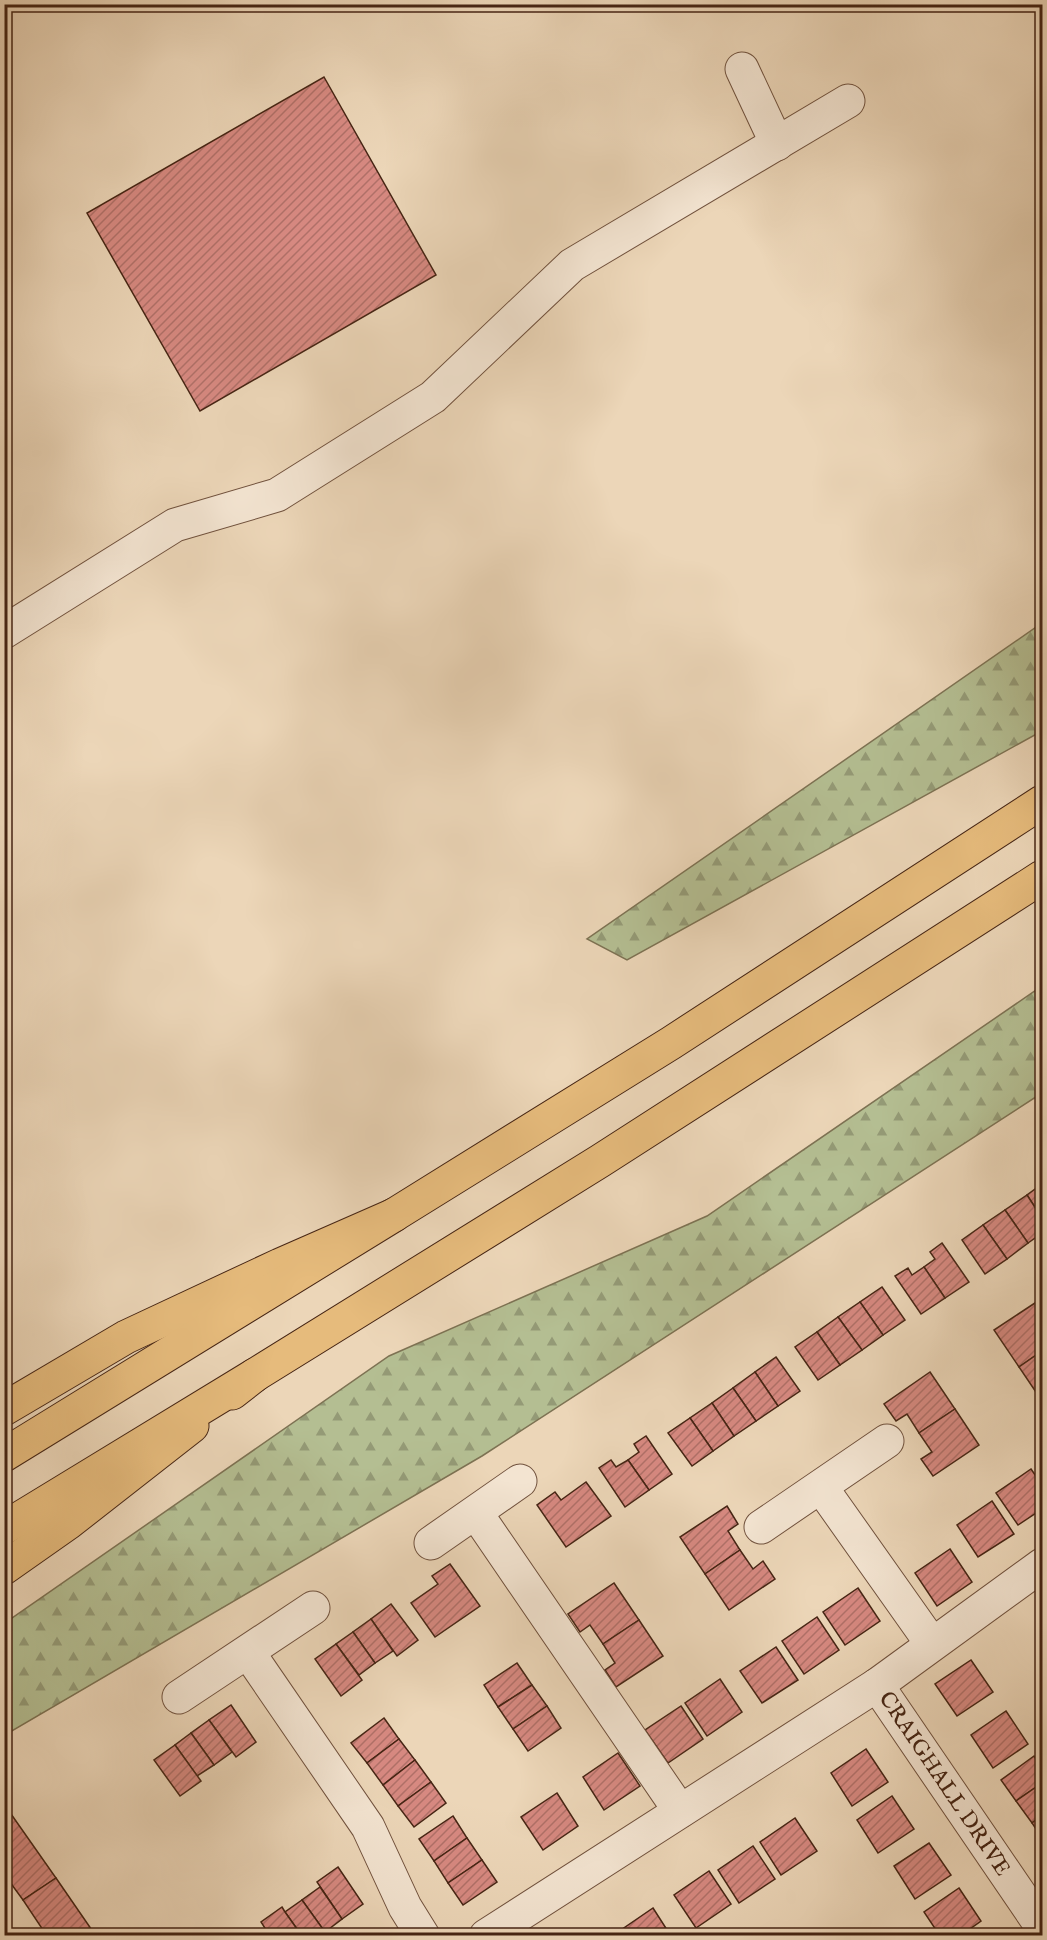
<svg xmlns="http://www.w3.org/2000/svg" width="1047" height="1940" viewBox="0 0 1047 1940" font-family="'IM FELL English',serif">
	<defs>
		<pattern id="forest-firs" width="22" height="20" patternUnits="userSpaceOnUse" patternTransform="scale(1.5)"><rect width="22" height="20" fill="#b4be92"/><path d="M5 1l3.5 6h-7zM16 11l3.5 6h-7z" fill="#949a76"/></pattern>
		<pattern id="building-hatch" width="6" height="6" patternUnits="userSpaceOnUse" patternTransform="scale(1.5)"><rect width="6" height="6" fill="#d78981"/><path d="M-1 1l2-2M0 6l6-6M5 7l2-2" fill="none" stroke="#b07068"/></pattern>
	</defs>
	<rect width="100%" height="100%" fill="#ecd6b8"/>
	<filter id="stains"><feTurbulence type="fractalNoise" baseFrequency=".00333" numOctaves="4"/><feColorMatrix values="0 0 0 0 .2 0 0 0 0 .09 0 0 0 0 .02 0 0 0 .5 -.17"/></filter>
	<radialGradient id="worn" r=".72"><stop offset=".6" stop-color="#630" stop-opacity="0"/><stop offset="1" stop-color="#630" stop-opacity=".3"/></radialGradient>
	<g fill="url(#forest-firs)" stroke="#7d7253" stroke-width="1.5">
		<path d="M1042 623V731L627 960 587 939Z"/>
		<path d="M1042 986V1093L482 1456 5 1735V1623L389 1356 707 1216Z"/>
	</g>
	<g fill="url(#building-hatch)" stroke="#462514" stroke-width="1.5">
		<path d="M324 77 436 275 200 411 87 213Z"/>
		<path d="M1042 1184V1218L1027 1195Z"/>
		<path d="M1027 1195 1042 1218V1233L1028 1243 1005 1210Z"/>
		<path d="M1005 1210 1028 1243 1007 1259 983 1225Z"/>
		<path d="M983 1225 1007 1259 985 1274 962 1240Z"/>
		<path d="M942 1243 969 1282 945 1298 924 1267 935 1259 930 1252Z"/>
		<path d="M924 1267 945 1298 921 1314 895 1276 908 1268 912 1275Z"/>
		<path d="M882 1287 905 1320 883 1335 860 1302Z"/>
		<path d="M1041 1299 1042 1302V1351L1019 1367 994 1330Z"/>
		<path d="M860 1302 883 1335 862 1350 838 1317Z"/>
		<path d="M838 1317 862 1350 840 1365 817 1332Z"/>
		<path d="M817 1332 840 1365 818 1380 795 1347Z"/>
		<path d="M1042 1351V1401L1019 1367Z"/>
		<path d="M776 1357 800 1391 778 1406 755 1372Z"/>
		<path d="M755 1372 778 1406 756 1421 733 1388Z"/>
		<path d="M930 1372 955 1409 919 1433 907 1414 896 1421 884 1404Z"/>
		<path d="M733 1388 756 1421 734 1436 712 1403Z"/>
		<path d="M712 1403 734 1436 713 1451 690 1418Z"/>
		<path d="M955 1409 979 1445 933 1476 921 1459 932 1452 919 1433Z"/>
		<path d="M690 1418 713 1451 692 1466 668 1433Z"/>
		<path d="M646 1436 672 1474 649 1490 628 1460 639 1452 634 1444Z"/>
		<path d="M611 1460 616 1467 628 1460 649 1490 625 1507 599 1468Z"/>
		<path d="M1031 1469 1042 1485V1509L1018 1525 996 1493Z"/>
		<path d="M586 1482 611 1516 566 1547 537 1505 555 1492 561 1500Z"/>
		<path d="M992 1501 1014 1534 978 1557 957 1525Z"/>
		<path d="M727 1506 738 1524 728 1531 740 1550 705 1574 680 1537Z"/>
		<path d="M950 1549 972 1582 937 1606 915 1573Z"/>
		<path d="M740 1550 753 1569 763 1561 775 1579 729 1610 705 1574Z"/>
		<path d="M450 1564 480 1606 435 1637 411 1603 438 1584 432 1576Z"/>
		<path d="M614 1583 639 1620 603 1644 590 1625 580 1632 568 1614Z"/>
		<path d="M858 1588 880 1621 845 1645 823 1612Z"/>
		<path d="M391 1604 418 1640 397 1656 371 1619Z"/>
		<path d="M817 1617 839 1650 804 1674 782 1641Z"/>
		<path d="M371 1619 393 1651 375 1663 353 1632Z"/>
		<path d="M639 1620 663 1656 616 1687 605 1670 615 1663 603 1644Z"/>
		<path d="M353 1632 375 1663 359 1675 336 1644Z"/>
		<path d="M336 1644 362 1680 341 1696 315 1659Z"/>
		<path d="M776 1647 798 1680 762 1703 740 1671Z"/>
		<path d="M971 1660 993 1692 957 1716 935 1684Z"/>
		<path d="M517 1663 532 1685 498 1707 484 1685Z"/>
		<path d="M720 1679 742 1712 707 1736 685 1703Z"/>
		<path d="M532 1685 547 1706 513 1729 498 1707Z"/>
		<path d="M231 1705 256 1742 236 1757 209 1720Z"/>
		<path d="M547 1706 561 1728 528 1751 513 1729Z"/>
		<path d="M681 1706 703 1739 668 1763 645 1730Z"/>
		<path d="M1006 1711 1028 1744 993 1768 971 1735Z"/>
		<path d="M384 1718 399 1739 367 1763 351 1743Z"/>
		<path d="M209 1720 232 1752 214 1765 191 1733Z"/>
		<path d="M191 1733 214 1765 197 1776 175 1745Z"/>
		<path d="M399 1739 415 1760 383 1785 367 1763Z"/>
		<path d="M175 1745 201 1781 180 1796 154 1760Z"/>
		<path d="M866 1749 888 1782 852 1806 831 1773Z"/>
		<path d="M618 1753 640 1786 604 1810 583 1777Z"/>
		<path d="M1034 1756 1042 1768V1783L1016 1801 1001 1780Z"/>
		<path d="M415 1760 431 1782 398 1806 383 1785Z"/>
		<path d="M431 1782 446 1803 414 1827 398 1806Z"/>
		<path d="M1042 1783V1815L1032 1823 1016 1801Z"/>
		<path d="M557 1793 578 1826 543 1850 521 1817Z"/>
		<path d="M892 1796 914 1829 878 1853 857 1820Z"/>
		<path d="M4 1804 56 1878 23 1900 4 1874Z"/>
		<path d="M1042 1815V1838L1032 1823Z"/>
		<path d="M453 1816 467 1838 434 1861 419 1839Z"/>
		<path d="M795 1818 817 1851 781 1875 760 1842Z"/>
		<path d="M467 1838 482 1860 448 1883 434 1861Z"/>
		<path d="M929 1843 951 1875 915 1899 894 1866Z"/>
		<path d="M753 1846 775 1879 739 1903 718 1870Z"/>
		<path d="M482 1860 497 1882 463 1905 448 1883Z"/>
		<path d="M338 1867 363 1904 342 1919 317 1882Z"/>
		<path d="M709 1871 731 1904 696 1928 674 1895Z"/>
		<path d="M56 1878 96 1936H47L23 1900Z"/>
		<path d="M320 1887 342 1919 325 1932 302 1900Z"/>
		<path d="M959 1888 981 1921 960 1936H940L924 1912Z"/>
		<path d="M302 1900 325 1932 320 1936H302L285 1912Z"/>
		<path d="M282 1907 285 1912 302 1936H270L261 1922Z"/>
		<path d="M653 1908 671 1936H620L618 1932Z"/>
	</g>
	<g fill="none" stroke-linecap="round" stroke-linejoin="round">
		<g stroke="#70513d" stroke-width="35">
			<g id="minor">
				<path d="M742 69 777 144"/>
				<path d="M4 632 175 525 277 495 433 397 572 265 848 101"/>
				<path d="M821 1487 932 1644"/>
				<path d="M476 1513 680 1811"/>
				<path d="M761 1527 887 1441"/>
				<path d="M431 1543 520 1481"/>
				<path d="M248 1652 368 1827 405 1907 423 1936"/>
				<path d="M877 1685 1042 1927"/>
				<path d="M179 1697 313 1608"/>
				<path d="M486 1936 877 1685 1042 1565"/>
			</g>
		</g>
		<g stroke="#462514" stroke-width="35">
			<g id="major">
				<path d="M232 1393 255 1375 600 1161 1042 877"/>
				<path d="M4 1409 126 1337 280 1265 394 1215 671 1043 1042 802"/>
				<path d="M4 1568 68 1523 192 1426"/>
			</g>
		</g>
		<g stroke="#462514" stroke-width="35">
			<g id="highway">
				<path d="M4 1455 394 1215"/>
				<path d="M4 1528 255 1375"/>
			</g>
		</g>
		<use href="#minor" stroke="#f3e4d1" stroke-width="33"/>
		<use href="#major" stroke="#e6bb7c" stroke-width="33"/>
		<use href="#highway" stroke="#e6bb7c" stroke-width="33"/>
	</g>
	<g text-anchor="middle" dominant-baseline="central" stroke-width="6" stroke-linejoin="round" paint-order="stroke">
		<g font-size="22" fill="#462514" stroke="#f3e4d1">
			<text transform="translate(944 1784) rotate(56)">CRAIGHALL DRIVE</text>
		</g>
	</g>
	<rect width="1047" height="1940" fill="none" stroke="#ecd6b8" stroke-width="24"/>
	<rect x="6" y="6" width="1035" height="1928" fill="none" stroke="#462514" stroke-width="3"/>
	<rect x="12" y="12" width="1023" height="1916" fill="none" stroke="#462514" stroke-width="1.5"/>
	<rect width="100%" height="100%" filter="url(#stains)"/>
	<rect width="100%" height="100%" fill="url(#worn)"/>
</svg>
